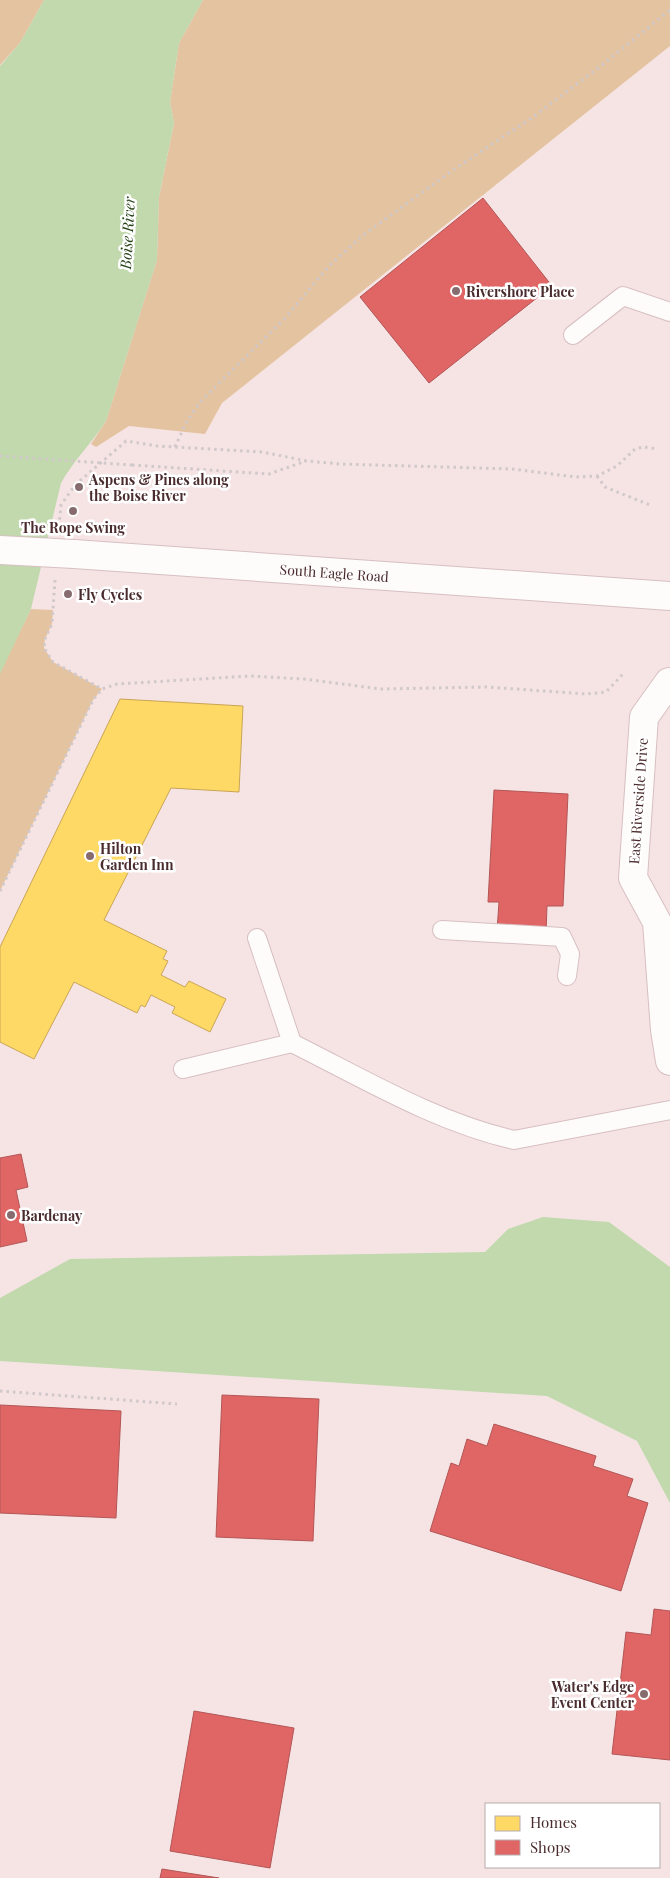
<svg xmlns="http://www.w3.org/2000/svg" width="670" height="1878" viewBox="0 0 670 1878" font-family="'Playfair Display',serif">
	<rect width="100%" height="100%" fill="#f6e4e5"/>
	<g fill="#e4c3a0">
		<path d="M0 0H44L20 43 0 65Z"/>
		<path d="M203 0H670V46L222 403 205 434 129 426 96 447 91 444 106 421 157 260 159 197 174 123 170 102 179 43Z"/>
		<path d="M31 609 53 610 52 624 45 639 44 648 53 662 102 689 93 700 0 891V671Z"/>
	</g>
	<g fill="#c1d9ad">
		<path d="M44 0H203L179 43 170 102 174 123 159 197 157 260 106 421C92 443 73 461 61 483L31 609 0 674V66L20 43Z"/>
		<path d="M543 1217 609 1222 670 1267V1503L637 1441 547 1396 0 1361V1298L70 1259 485 1252 508 1229Z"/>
	</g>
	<path fill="#ffd966" stroke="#c9a555" d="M120 699 243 706 239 792 171 788 104 920 167 951 163 959 168 961 161 975 185 987 189 981 226 999 210 1032 172 1013 175 1007 151 995 145 1007 141 1005 137 1013 74 982 34 1059 0 1042V947Z"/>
	<g fill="#e06666" stroke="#b35555">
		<path d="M483 198 552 286 429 383 360 297Z"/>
		<path d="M494 790 568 794 563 906H547L546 933 497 931 499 902H488Z"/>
		<path d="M21 1154 28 1187 16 1190 27 1241 0 1247V1158Z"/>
		<path d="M222 1395 319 1399 313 1541 216 1537Z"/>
		<path d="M0 1405 121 1411 116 1518 0 1513Z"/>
		<path d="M494 1424 596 1456 593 1466 633 1479 627 1496 648 1503 621 1591 430 1531 451 1463 459 1466 467 1439 487 1446Z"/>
		<path d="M654 1609 670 1611V1760L612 1754 626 1632 651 1635Z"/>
		<path d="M194 1711 294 1728 270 1868 170 1851Z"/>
		<path d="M162 1869 219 1878H160Z"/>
	</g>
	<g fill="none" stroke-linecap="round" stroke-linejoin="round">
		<g stroke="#d7bfc1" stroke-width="20">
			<g id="lane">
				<path d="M573 335 623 296 670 312"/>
				<path d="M442 930 562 937 570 954 567 976"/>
				<path d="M257 938 292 1043"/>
				<path d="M183 1069 292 1043C364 1079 436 1122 514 1140L670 1110"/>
			</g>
		</g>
		<g stroke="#d7bfc1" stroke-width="30">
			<path id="secondary" d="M670 684 669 682 644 717 633 878 657 922 665 1030 670 1061"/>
		</g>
		<g stroke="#d7bfc1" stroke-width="30">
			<g id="highway">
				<path id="s1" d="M74 554 670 596"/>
			</g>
		</g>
		<g stroke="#d0c8c9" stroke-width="3" stroke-dasharray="2.5 4" stroke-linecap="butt">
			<path d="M175 447 187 421 201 401 285 318 329 266 362 236 453 170 533 117 602 65 670 10"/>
			<path d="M132 465 269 474 306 461"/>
			<path d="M597 476 605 487 650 505"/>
			<path d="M59 526 61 505 75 485 126 441 158 446 262 452 307 461 340 464 512 469 576 477 597 476 617 466 635 449 643 447 658 449"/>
			<path d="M55 580 52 624 45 639 44 648 53 662 102 689"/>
			<path d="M0 891 93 700 102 689 117 684 250 676 304 679 381 689 487 687 587 694 606 692 623 674"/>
			<path d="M0 1391 177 1404"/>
		</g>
		<use href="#lane" stroke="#fefbfb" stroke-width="18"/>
		<use href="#secondary" stroke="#fefbfb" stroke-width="28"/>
		<use href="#highway" stroke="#fefbfb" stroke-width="28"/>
		<g stroke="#d7bfc1" stroke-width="30" stroke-linecap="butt">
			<path id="highway-bridge" d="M0 550 74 554"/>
		</g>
		<path stroke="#d0c8c9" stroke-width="3" stroke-dasharray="2.5 4" stroke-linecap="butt" d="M0 456 132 465"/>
		<use href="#highway-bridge" stroke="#fefbfb" stroke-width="28"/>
	</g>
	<g fill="#866c6e" stroke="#fff" stroke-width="2">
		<circle cx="456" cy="291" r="5"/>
		<circle cx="79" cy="487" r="5"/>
		<circle cx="73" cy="511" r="5"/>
		<circle cx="68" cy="594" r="5"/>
		<circle cx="90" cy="856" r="5"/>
		<circle cx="11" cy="1215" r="5"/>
		<circle cx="644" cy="1694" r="5"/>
	</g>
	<g text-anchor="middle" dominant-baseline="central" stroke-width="5" stroke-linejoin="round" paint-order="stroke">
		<g font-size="14" font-weight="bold" fill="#4a2c2e" stroke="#fff" text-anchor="start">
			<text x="466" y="291">Rivershore Place</text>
			<text x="89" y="479">Aspens &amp; Pines along<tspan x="89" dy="16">the Boise River</tspan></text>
			<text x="73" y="527" text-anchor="middle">The Rope Swing</text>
			<text x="78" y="594">Fly Cycles</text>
			<text x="100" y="848">Hilton<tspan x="100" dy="16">Garden Inn</tspan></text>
			<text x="21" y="1215">Bardenay</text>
			<text x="634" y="1686" text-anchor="end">Water's Edge<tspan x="634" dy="16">Event Center</tspan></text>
		</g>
		<g font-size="14" fill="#4a2c2e" stroke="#fff">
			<text stroke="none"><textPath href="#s1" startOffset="261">South Eagle Road</textPath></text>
			<text transform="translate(638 801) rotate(-86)">East Riverside Drive</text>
		</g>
		<g font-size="15" font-style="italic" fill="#233f13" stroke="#fff">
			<text transform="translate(127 233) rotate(-87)">Boise River</text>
		</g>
	</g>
	<rect x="485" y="1803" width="175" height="65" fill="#ffffff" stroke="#b7abab"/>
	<rect x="495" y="1816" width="25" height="15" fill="#ffd966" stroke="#b7abab"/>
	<text x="530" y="1828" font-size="15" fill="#4a2c2e">Homes</text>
	<rect x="495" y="1840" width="25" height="15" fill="#e06666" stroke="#b7abab"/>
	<text x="530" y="1853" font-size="15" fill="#4a2c2e">Shops</text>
</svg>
